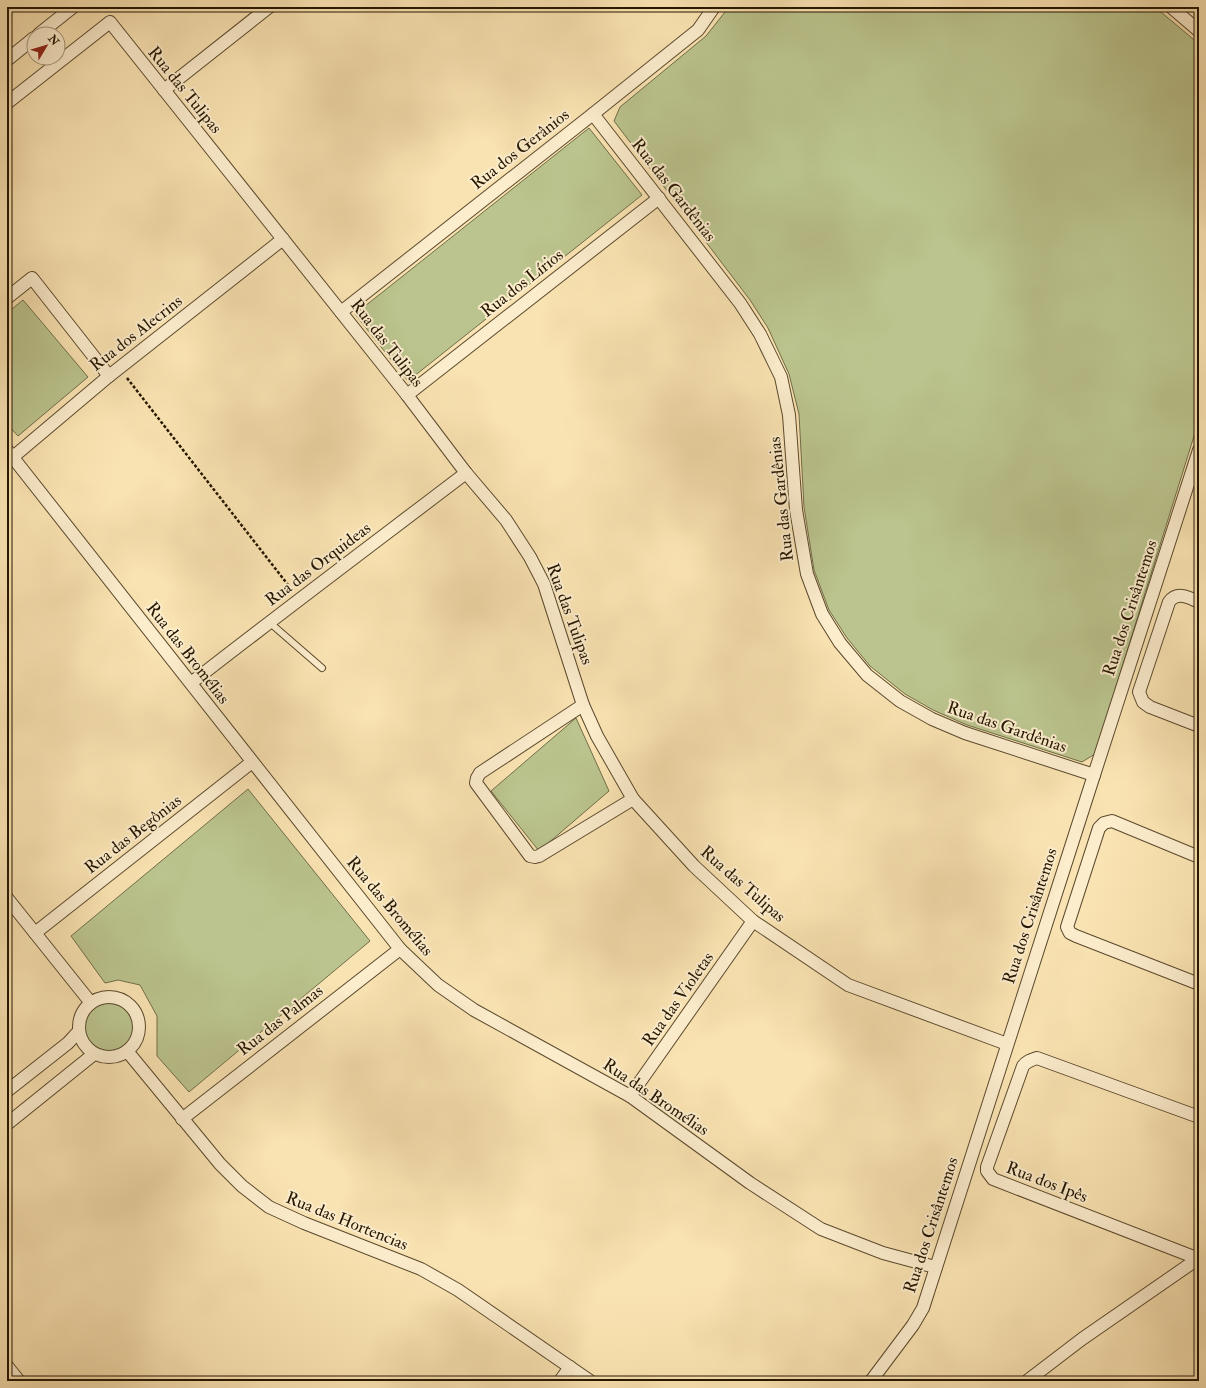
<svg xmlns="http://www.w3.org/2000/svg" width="1206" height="1388" viewBox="0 0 1206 1388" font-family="'IM FELL Double Pica',serif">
	<rect width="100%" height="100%" fill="#fae3b2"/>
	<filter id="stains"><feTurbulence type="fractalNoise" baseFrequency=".005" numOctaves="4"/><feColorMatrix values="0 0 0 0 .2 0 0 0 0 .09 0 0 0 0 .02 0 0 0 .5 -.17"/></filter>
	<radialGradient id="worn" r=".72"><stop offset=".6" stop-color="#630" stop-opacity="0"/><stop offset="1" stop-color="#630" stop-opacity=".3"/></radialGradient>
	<g fill="#bbc48e" stroke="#706d48">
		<path d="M729 7H1155L1199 44V420L1095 754 1082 762 967 725 933 710 905 694 870 666 847 638 829 610 814 570 804 507 799 414 789 374 768 328 750 300 614 121 620 107 706 36Z"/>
		<path d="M589 128 642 195 408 381 355 314Z"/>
		<path d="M23 300 88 377 18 436 7 424V313Z"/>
		<path d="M576 718 609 791 539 851 491 791Z"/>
		<path d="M248 789 370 941 189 1092 157 1056V1016L140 985 118 980 105 983 71 936Z"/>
		<circle cx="109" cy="1027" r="24"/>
	</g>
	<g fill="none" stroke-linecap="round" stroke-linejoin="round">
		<g stroke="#5a492d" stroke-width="8">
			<path id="lane" d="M269 622 322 668"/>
		</g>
		<g stroke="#5a492d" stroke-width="14">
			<g id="street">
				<path d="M1171 7 1199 31"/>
				<path d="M39 34 73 7"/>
				<path d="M7 60 34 38"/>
				<path d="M164 90 269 7"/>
				<path d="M7 103 110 22 407 395 466 473 506 520 530 557 544 584 583 705 597 736 633 799 694 866 753 921 848 985 1007 1044"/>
				<path d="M593 114 740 303 760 334 781 377 789 415 796 510 807 574 822 614 840 643 867 675 900 701 932 719 965 733 1094 775"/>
				<path d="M7 298 32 278 109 376"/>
				<path d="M341 312 593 114 698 30 714 7"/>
				<path d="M407 395 659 198"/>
				<path d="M7 450 400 949 438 985 474 1010 630 1096 750 1183 821 1229 883 1253 935 1267"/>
				<path d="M13 457 109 376 283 239"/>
				<path d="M1199 602C1188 597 1177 591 1169 602L1139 692 1143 702 1150 707 1199 726"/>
				<path d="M191 683C282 612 374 543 466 473"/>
				<path d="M583 705 480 773 477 778 476 783 530 856 535 857 539 856 633 799"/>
				<path d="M1199 857 1112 821 1104 823 1099 828 1067 927 1070 933 1076 936 1199 984"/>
				<path d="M7 898 91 1003"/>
				<path d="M35 933 252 762"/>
				<circle cx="109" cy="1027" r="30"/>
				<path d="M127 1051 220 1164 242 1186 269 1207 304 1223 421 1269 458 1290 590 1381"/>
				<path d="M7 1091 68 1043 79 1031"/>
				<path d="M630 1096 753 921"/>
				<path d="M182 1119 400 949"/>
				<path d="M7 1124 94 1054"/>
				<path d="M1199 1259 993 1179 987 1171V1167L1023 1066C1027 1061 1031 1060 1037 1058L1199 1117"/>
				<path d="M7 1366 19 1381"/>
				<path d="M560 1381 570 1367"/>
				<path d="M871 1381 913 1325 923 1308 1094 775 1199 450"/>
				<path d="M1027 1381 1082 1339 1199 1258"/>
			</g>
		</g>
		<path stroke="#251601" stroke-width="2.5" stroke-dasharray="3 2" stroke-linecap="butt" d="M127 378 292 590"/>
		<use href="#lane" stroke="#fcedcd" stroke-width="6"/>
		<use href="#street" stroke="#fcedcd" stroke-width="12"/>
	</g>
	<g text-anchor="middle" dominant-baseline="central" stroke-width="4" stroke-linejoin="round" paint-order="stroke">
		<g font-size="17" fill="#251601" stroke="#fcedcd">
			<text transform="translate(185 90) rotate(51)">Rua das Tulipas</text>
			<text transform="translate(520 149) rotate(-38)">Rua dos Gerânios</text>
			<text transform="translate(674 190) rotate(52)">Rua das Gardênias</text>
			<text transform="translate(522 283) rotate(-38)">Rua dos Lírios</text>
			<text transform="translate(136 333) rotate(-38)">Rua dos Alecrins</text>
			<text transform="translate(387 343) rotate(52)">Rua das Tulipas</text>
			<text transform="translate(781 499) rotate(-96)">Rua das Gardênias</text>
			<text transform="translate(318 564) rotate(-37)">Rua das Orquideas</text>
			<text transform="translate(1130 608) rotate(-72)">Rua dos Crisântemos</text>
			<text transform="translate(570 614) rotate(70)">Rua das Tulipas</text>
			<text transform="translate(188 653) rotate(52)">Rua das Bromélias</text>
			<text transform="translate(1007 727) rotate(19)">Rua das Gardênias</text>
			<text transform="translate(133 834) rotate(-38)">Rua das Begônias</text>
			<text transform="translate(743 884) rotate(41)">Rua das Tulipas</text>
			<text transform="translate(390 906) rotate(50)">Rua das Bromélias</text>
			<text transform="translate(1030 916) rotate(-72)">Rua dos Crisântemos</text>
			<text transform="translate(678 999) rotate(-55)">Rua das Violetas</text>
			<text transform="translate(280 1020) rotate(-38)">Rua das Palmas</text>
			<text transform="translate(656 1097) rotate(34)">Rua das Bromélias</text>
			<text transform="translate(1047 1182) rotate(21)">Rua dos Ipês</text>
			<text transform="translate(347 1221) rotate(22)">Rua das Hortencias</text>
			<text transform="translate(931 1225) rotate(-72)">Rua dos Crisântemos</text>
		</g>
	</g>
	<rect width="1206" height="1388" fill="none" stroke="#fae3b2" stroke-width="24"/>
	<rect x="8" y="8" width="1190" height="1372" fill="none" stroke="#251601" stroke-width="2"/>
	<rect x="12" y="12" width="1182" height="1364" fill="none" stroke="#251601"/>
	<g transform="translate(46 46) rotate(52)"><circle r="19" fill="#fcedcd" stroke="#a6977b"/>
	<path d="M0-3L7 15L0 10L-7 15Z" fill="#8f2418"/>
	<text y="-6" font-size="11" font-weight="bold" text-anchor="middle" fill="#251601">N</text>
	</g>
	<rect width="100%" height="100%" filter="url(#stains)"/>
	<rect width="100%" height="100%" fill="url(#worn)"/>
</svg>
